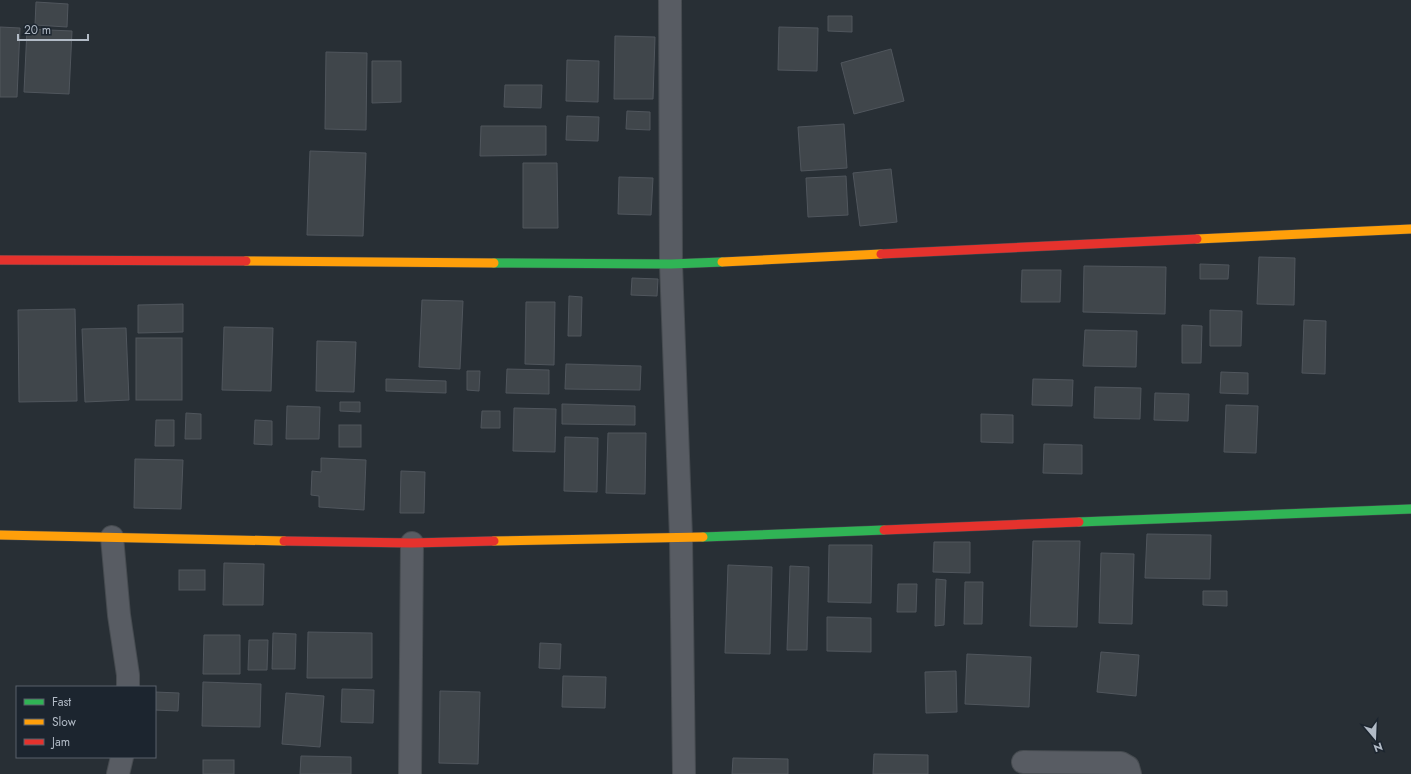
<svg xmlns="http://www.w3.org/2000/svg" width="1411" height="774" viewBox="0 0 1411 774" font-family="Jost,sans-serif">
	<rect width="100%" height="100%" fill="#282f35"/>
	<g fill="#40464b" stroke="#50565d">
		<path d="M36 2 68 4 67 27 35 25Z"/>
		<path d="M828 16H852V32L828 31Z"/>
		<path d="M0 27 20 28 17 97H0Z"/>
		<path d="M779 27 818 28 817 71 778 70Z"/>
		<path d="M27 29 72 31 69 94 24 92Z"/>
		<path d="M615 36 655 37 653 99H614Z"/>
		<path d="M891 49 904 101 854 114 841 63Z"/>
		<path d="M326 52 367 53 366 130 325 129Z"/>
		<path d="M567 60 599 61 598 102 566 101Z"/>
		<path d="M372 61H401V102L372 103Z"/>
		<path d="M505 85H542L541 108 504 107Z"/>
		<path d="M627 111 650 112V130L626 129Z"/>
		<path d="M567 116 599 117 598 141 566 140Z"/>
		<path d="M844 124 847 168 801 171 798 127Z"/>
		<path d="M481 126H546V155L480 156Z"/>
		<path d="M310 151 366 153 363 236 307 235Z"/>
		<path d="M523 163H557L558 228H523Z"/>
		<path d="M891 169 897 222 860 226 853 173Z"/>
		<path d="M846 176 848 215 808 217 806 178Z"/>
		<path d="M619 177 653 178 651 215 618 214Z"/>
		<path d="M1259 257 1295 258 1294 305 1257 304Z"/>
		<path d="M1200 264 1229 265 1228 279H1200Z"/>
		<path d="M1084 266 1166 267 1165 314 1083 312Z"/>
		<path d="M1022 270H1061L1060 302H1021Z"/>
		<path d="M632 278 658 279 657 296 631 295Z"/>
		<path d="M569 296 582 297 581 336H568Z"/>
		<path d="M422 300 463 301 460 369 419 367Z"/>
		<path d="M526 302H555L554 365 525 364Z"/>
		<path d="M183 304V332L138 333V305Z"/>
		<path d="M75 309 77 401 19 402 18 310Z"/>
		<path d="M1210 310 1242 311 1241 346H1210Z"/>
		<path d="M1304 320 1326 321 1325 374 1302 373Z"/>
		<path d="M1182 325 1202 326 1201 363H1182Z"/>
		<path d="M224 327 273 328 271 391 222 390Z"/>
		<path d="M126 328 129 400 85 402 82 329Z"/>
		<path d="M1085 330 1137 331 1136 367 1083 366Z"/>
		<rect x="136" y="338" width="46" height="62"/>
		<path d="M317 341 356 342 354 392 316 391Z"/>
		<path d="M566 364 641 366 640 390 565 389Z"/>
		<path d="M507 369 549 370V394L506 393Z"/>
		<path d="M467 371H480L479 391 467 390Z"/>
		<path d="M1221 372 1248 373V394L1220 393Z"/>
		<path d="M386 379 446 381V393L386 391Z"/>
		<path d="M1033 379 1073 380 1072 406 1032 405Z"/>
		<path d="M1095 387 1141 388 1140 419 1094 418Z"/>
		<path d="M1155 393 1189 394 1188 421 1154 420Z"/>
		<path d="M340 402H360V412L340 411Z"/>
		<path d="M562 404 635 406V425L562 424Z"/>
		<path d="M1226 405 1258 406 1256 453 1224 452Z"/>
		<path d="M287 406 320 407 319 439H286Z"/>
		<path d="M514 408 556 409 555 452 513 451Z"/>
		<path d="M482 411H500V428H481Z"/>
		<path d="M186 413 201 414V439H185Z"/>
		<path d="M981 414 1013 415V443L981 442Z"/>
		<path d="M156 420H174V446H155Z"/>
		<path d="M255 420 272 421V445L254 444Z"/>
		<rect x="339" y="425" width="22" height="22"/>
		<path d="M608 433H646L645 494 606 493Z"/>
		<path d="M565 437 598 438 597 492 564 491Z"/>
		<path d="M1044 444 1082 445V474L1043 473Z"/>
		<path d="M321 458 366 460 364 510 319 507V496L311 495 312 471 321 472Z"/>
		<path d="M135 459 183 460 181 509 134 508Z"/>
		<path d="M401 471 425 472 424 513H400Z"/>
		<path d="M1147 534 1211 535 1210 579 1145 578Z"/>
		<path d="M1033 541H1080L1077 627 1030 626Z"/>
		<path d="M934 542H970V573L933 572Z"/>
		<path d="M829 545H872L871 603 828 602Z"/>
		<path d="M1101 553 1134 554 1132 624 1099 623Z"/>
		<path d="M224 563 264 564 263 605H223Z"/>
		<path d="M728 565 772 567 770 654 725 653Z"/>
		<path d="M790 566 809 567 807 650H787Z"/>
		<rect x="179" y="570" width="26" height="20"/>
		<path d="M936 579 946 580 944 625 935 626Z"/>
		<path d="M965 582H983L982 624H964Z"/>
		<path d="M898 584H917L916 612H897Z"/>
		<path d="M1203 591H1227V606L1203 605Z"/>
		<path d="M827 617 871 618V652L827 651Z"/>
		<path d="M308 632 372 633V678H307Z"/>
		<path d="M273 633 296 634 295 669H272Z"/>
		<path d="M204 635H240V674H203Z"/>
		<path d="M249 640H268L267 670H248Z"/>
		<path d="M540 643 561 644 560 669 539 668Z"/>
		<path d="M1101 652 1139 655 1136 696 1097 692Z"/>
		<path d="M967 654 1031 657 1029 707 965 704Z"/>
		<path d="M956 671 957 712 926 713 925 672Z"/>
		<path d="M563 676 606 677 605 708 562 707Z"/>
		<path d="M203 682 261 684 260 727 202 726Z"/>
		<path d="M342 689 374 690 373 723 341 722Z"/>
		<path d="M440 691 480 692 478 764 439 763Z"/>
		<path d="M155 692 179 693 178 711 155 710Z"/>
		<path d="M286 693 324 696 320 747 282 744Z"/>
		<path d="M874 754 928 755V774H873Z"/>
		<path d="M301 756 351 757V774H300Z"/>
		<path d="M733 758 788 759V774H732Z"/>
		<rect x="203" y="760" width="31" height="14"/>
	</g>
	<g fill="none" stroke-linecap="round" stroke-linejoin="round">
		<g stroke="#464b50" stroke-width="24">
			<g id="street">
				<path d="M670 0 671 264 681 538 684 774"/>
				<path d="M112 537 119 615 128 675V687"/>
				<path d="M1023 762 1121 763 1128 767 1130 774"/>
				<path d="M118 774 122 757"/>
				<path d="M410 774 412 543"/>
			</g>
		</g>
		<g stroke="#464b50" stroke-width="10">
			<g id="fast">
				<path d="M494 263 671 264 722 262"/>
				<path d="M1079 522 1411 509"/>
				<path d="M703 537 884 530"/>
			</g>
		</g>
		<g stroke="#464b50" stroke-width="10">
			<g id="slow">
				<path d="M1197 239 1411 229"/>
				<path d="M246 261 494 263"/>
				<path d="M722 262 881 254"/>
				<path d="M0 535 284 541"/>
				<path d="M494 541 703 537"/>
			</g>
		</g>
		<g stroke="#464b50" stroke-width="10">
			<g id="jam">
				<path d="M881 254 1197 239"/>
				<path d="M0 260 246 261"/>
				<path d="M884 530 1079 522"/>
				<path d="M284 541 412 543 494 541"/>
			</g>
		</g>
		<use href="#street" stroke="#585c63" stroke-width="22"/>
		<use href="#fast" stroke="#30b455" stroke-width="9"/>
		<use href="#slow" stroke="#ff9f0a" stroke-width="9"/>
		<use href="#jam" stroke="#e5322d" stroke-width="9"/>
	</g>
	<rect x="16" y="686" width="140" height="72" fill="#1c252f" stroke="#58616b"/>
	<rect x="24" y="699" width="20" height="6" fill="#30b455" stroke="#58616b"/>
	<text x="52" y="706" font-size="12" fill="#b2bbc6">Fast</text>
	<rect x="24" y="719" width="20" height="6" fill="#ff9f0a" stroke="#58616b"/>
	<text x="52" y="726" font-size="12" fill="#b2bbc6">Slow</text>
	<rect x="24" y="739" width="20" height="6" fill="#e5322d" stroke="#58616b"/>
	<text x="52" y="746" font-size="12" fill="#b2bbc6">Jam</text>
	<g transform="translate(1375 738) rotate(161)" stroke="#1c252f" stroke-width="3" paint-order="stroke">
	<path d="M0-3L7 15L0 10L-7 15Z" fill="#b2bbc6"/>
	<text y="-6" font-size="11" font-weight="bold" text-anchor="middle" fill="#b2bbc6">N</text>
	</g>
	<path d="M18 34v6h70v-6" fill="none" stroke="#b2bbc6" stroke-width="2"/>
	<text x="24" y="34" font-size="12" fill="#b2bbc6" stroke="#1c252f" stroke-width="3" paint-order="stroke">20 m</text>
</svg>
